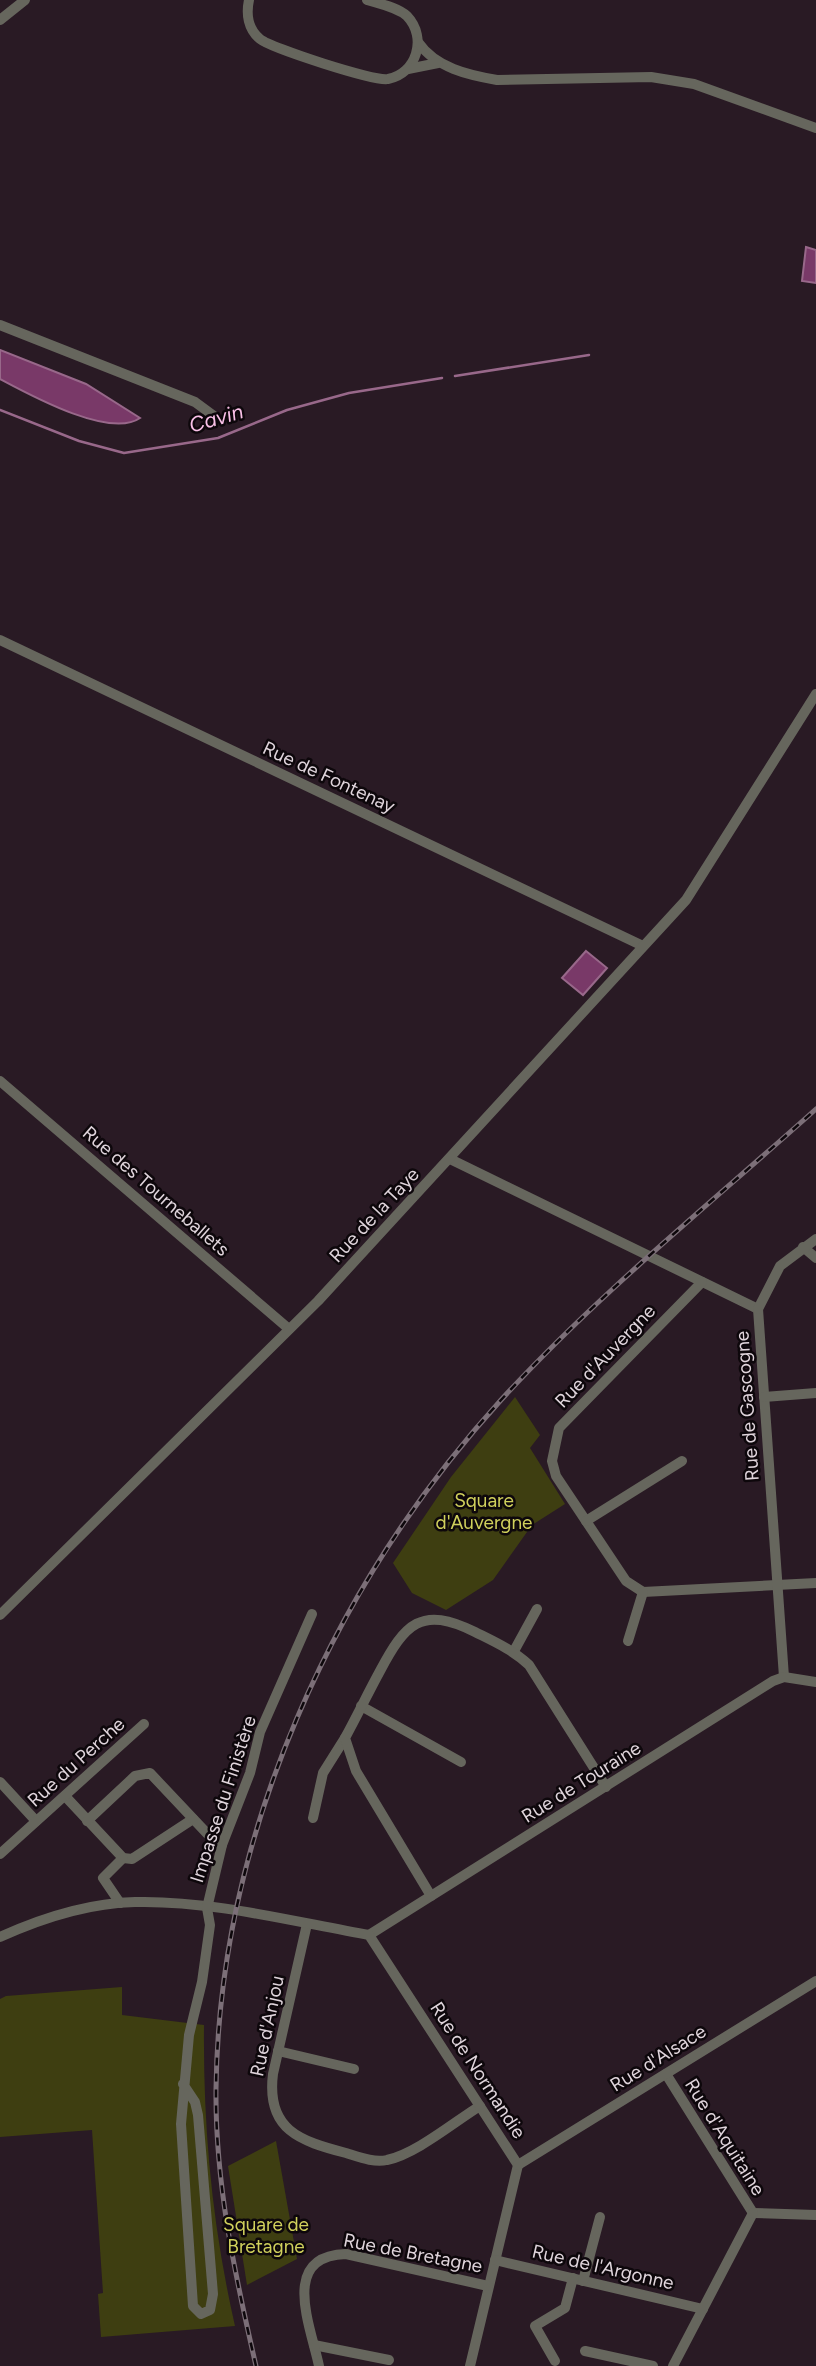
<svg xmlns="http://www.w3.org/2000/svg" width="816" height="2366" viewBox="0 0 816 2366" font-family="Figtree,sans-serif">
	<rect width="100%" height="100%" fill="#291a24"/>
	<g fill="#3e3e11">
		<path d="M515 1397 540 1435 530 1448 565 1504 532 1525 493 1580 446 1610 412 1593 393 1563 451 1477Z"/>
		<path d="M122 1987V2015L204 2025C203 2128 212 2225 235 2326L101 2337 98 2294 103 2293 92 2130 0 2137V1999L6 1996Z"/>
		<path d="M276 2141 297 2259 247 2285 228 2166Z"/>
	</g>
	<g fill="#793968" stroke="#98688a" stroke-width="2">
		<path d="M806 247 816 250V283L802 281Z"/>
		<path d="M0 350 86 384 140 418C110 439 30 395 0 379Z"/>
		<path d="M586 951 607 968 583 995 562 978Z"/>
	</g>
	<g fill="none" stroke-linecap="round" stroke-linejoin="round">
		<g stroke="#98688a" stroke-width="2.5">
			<path d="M455 376 589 355"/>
			<path d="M0 410 79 441 124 453 218 438 287 410 349 393 442 378"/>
		</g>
		<g stroke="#66665d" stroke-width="10">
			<path d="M249 0C246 14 248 29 260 39 271 48 375 82 388 79 416 74 428 38 407 16 397 7 380 4 367 0"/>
			<path d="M0 20 25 0"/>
			<path d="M418 42C436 68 468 75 497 80L651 77 694 84 816 128"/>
			<path d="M408 69 438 63"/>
			<path d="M0 325 195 402 214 416"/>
			<path d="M0 640 643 946"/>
			<path d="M0 1081 289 1329"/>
			<path d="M450 1159 758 1309"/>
			<path d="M803 1247 816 1258"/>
			<path d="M702 1282 559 1428 552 1461 556 1476 626 1581 643 1592 816 1583"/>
			<path d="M758 1309 784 1677"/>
			<path d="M758 1309 780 1266 816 1239"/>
			<path d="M764 1397 816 1393"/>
			<path d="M586 1521 682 1461"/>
			<path d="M0 1615 318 1301 686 900 816 694"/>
			<path d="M628 1641 643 1592"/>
			<path d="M514 1651 537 1609"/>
			<path d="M361 1706 461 1762"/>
			<path d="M0 1782 36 1821"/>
			<path d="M65 1796 123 1858 132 1859 193 1819"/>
			<path d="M313 1818 323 1773 345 1738"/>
			<path d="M87 1821 135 1776 150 1773 217 1844 222 1845"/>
			<path d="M0 1854 144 1724"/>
			<path d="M431 1896 356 1771 345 1738C357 1716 368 1693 380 1671 405 1624 421 1605 475 1632 495 1642 513 1650 529 1665L606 1787"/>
			<path d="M120 1903 103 1878 123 1858"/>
			<path d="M307 1924 273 2074C266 2130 300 2141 346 2153 359 2157 374 2163 387 2160 416 2154 454 2122 480 2106"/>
			<path d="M369 1935 773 1681 784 1677 816 1682"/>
			<path d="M0 1937C42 1918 88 1903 135 1902 210 1900 295 1922 369 1935L518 2165 470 2366"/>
			<path d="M278 2051 354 2069"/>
			<path d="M666 2074 753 2213"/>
			<path d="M183 2084 195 2102 198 2115 213 2294 210 2310 201 2314 193 2306 181 2124 189 2035 202 1982 210 1925 207 1908 222 1845 250 1773 260 1732 312 1614"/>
			<path d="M518 2165 816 1981"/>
			<path d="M753 2213 816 2215"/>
			<path d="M495 2260 703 2309"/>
			<path d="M583 2281 600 2217"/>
			<path d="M314 2345 389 2360"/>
			<path d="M585 2351 653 2366"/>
			<path d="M555 2361 535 2326 565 2308 573 2278"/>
			<path d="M319 2366C310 2324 280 2256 346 2254L488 2286"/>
			<path d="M673 2366 753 2213"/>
		</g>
		<g stroke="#7c6f78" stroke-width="5">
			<path id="rail" d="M256 2366C235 2275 215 2183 216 2089 219 1836 333 1585 501 1400 597 1295 710 1204 816 1109"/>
		</g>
		<use href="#rail" stroke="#0d070b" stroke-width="2.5" stroke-dasharray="8" stroke-linecap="butt"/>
	</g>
	<g text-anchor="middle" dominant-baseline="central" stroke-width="5" stroke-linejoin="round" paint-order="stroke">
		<g font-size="19" fill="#dfd4db" stroke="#0d070b">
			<text transform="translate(329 777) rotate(25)">Rue de Fontenay</text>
			<text transform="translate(156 1191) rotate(41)">Rue des Tourneballets</text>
			<text transform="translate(374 1215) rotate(-47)">Rue de la Taye</text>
			<text transform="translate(605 1356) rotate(-46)">Rue d'Auvergne</text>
			<text transform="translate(747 1406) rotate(-94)">Rue de Gascogne</text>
			<text transform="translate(76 1762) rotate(-42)">Rue du Perche</text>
			<text transform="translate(581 1782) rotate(-32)">Rue de Touraine</text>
			<text transform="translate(223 1799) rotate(-72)">Impasse du Finistère</text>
			<text transform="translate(267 2026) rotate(-78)">Rue d'Anjou</text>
			<text transform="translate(658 2058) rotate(-32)">Rue d'Alsace</text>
			<text transform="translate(478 2070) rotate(57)">Rue de Normandie</text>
			<text transform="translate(725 2137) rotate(58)">Rue d'Aquitaine</text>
			<text transform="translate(413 2253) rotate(11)">Rue de Bretagne</text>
			<text transform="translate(603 2267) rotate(13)">Rue de l'Argonne</text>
		</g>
		<g font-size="19" fill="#d0d05c" stroke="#0d070b">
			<text x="484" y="1500">Square<tspan x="484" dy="22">d'Auvergne</tspan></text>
			<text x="266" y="2224">Square de<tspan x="266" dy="22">Bretagne</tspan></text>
		</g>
		<g font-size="21" font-style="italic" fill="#fac1e8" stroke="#0d070b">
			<text transform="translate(216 418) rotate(-16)">Cavin</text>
		</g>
	</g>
</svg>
